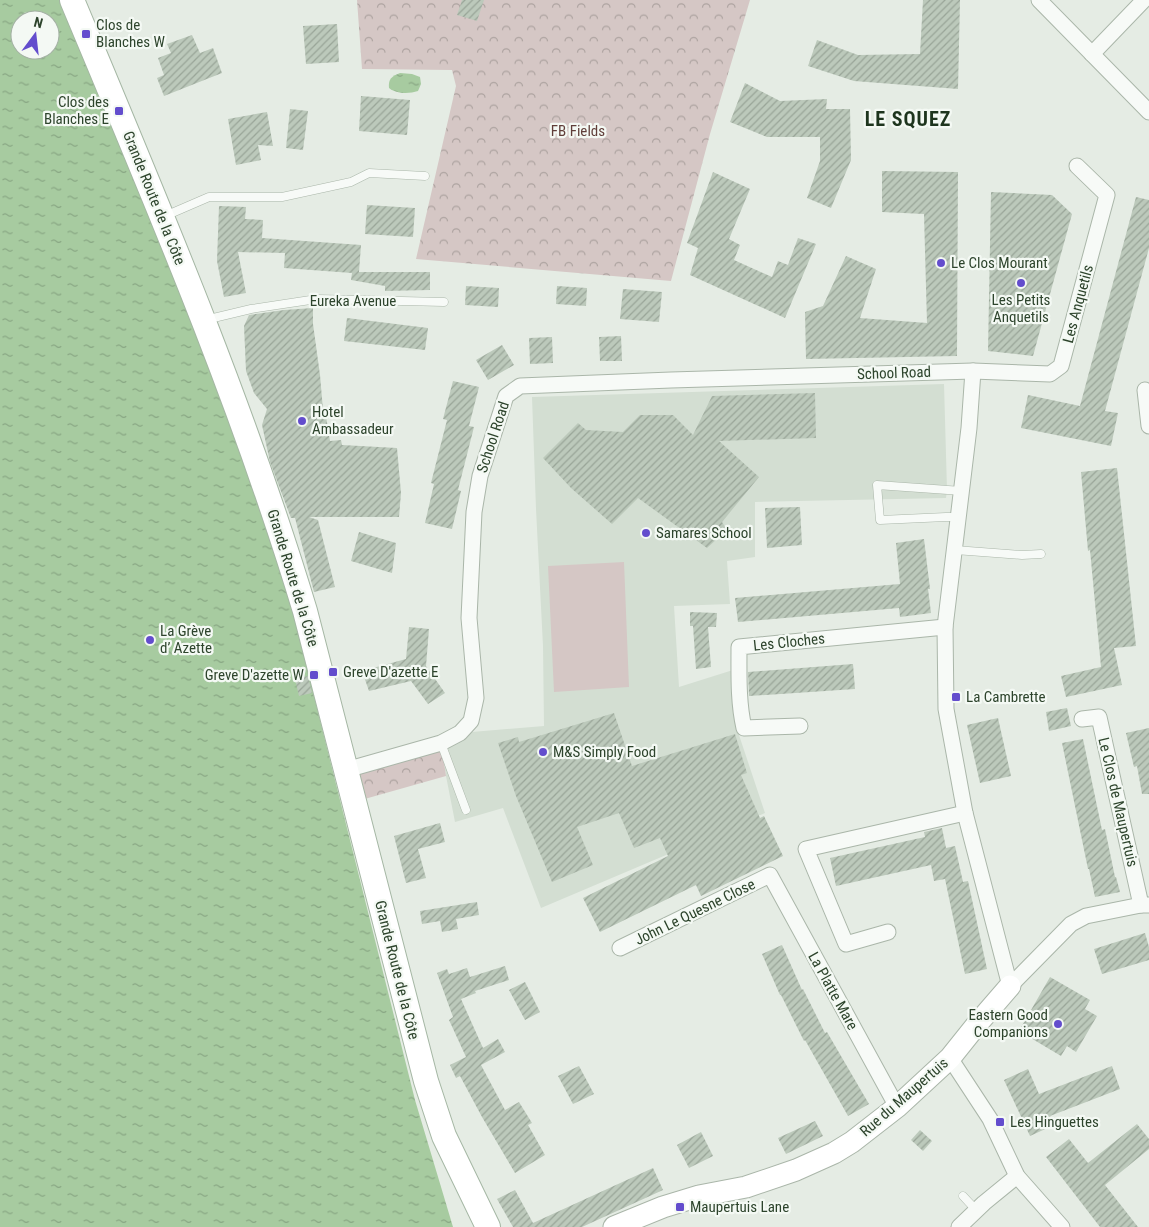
<svg xmlns="http://www.w3.org/2000/svg" width="1149" height="1227" viewBox="0 0 1149 1227" font-family="'Roboto Condensed',sans-serif">
	<defs>
		<pattern id="forest-crowns" width="20" height="18" patternUnits="userSpaceOnUse" patternTransform="scale(1.25)"><rect width="20" height="18" fill="#d5c7c5"/><path d="M2 6a3 3 0 1 1 6 0M12 15a3 3 0 1 1 6 0" fill="none" stroke="#ada3a0"/></pattern>
		<pattern id="water-ripples" width="26" height="14" patternUnits="userSpaceOnUse" patternTransform="scale(1.25)"><rect width="26" height="14" fill="#a7cba0"/><path d="M2 4q2-2 4 0t4 0M15 11q2-2 4 0t4 0" fill="none" stroke="#88a683"/></pattern>
		<pattern id="building-hatch" width="6" height="6" patternUnits="userSpaceOnUse" patternTransform="scale(1.25)"><rect width="6" height="6" fill="#bcc9bb"/><path d="M-1 1l2-2M0 6l6-6M5 7l2-2" fill="none" stroke="#99a598"/></pattern>
	</defs>
	<rect width="100%" height="100%" fill="#e5ece4"/>
	<path fill="#d3ded2" d="M944 384 947 490 946 498 755 502V557L727 561 730 604 674 606 679 687 733 670 737 729 765 813 541 908 503 808 455 822 446 776 441 743 460 733 544 726 543 646 536 509 532 397Z"/>
	<path fill="#d5c7c5" d="M624 562 629 687 554 692 548 566Z"/>
	<g fill="url(#forest-crowns)">
		<path d="M357 0H750L710 134 671 281 416 259 456 86 452 70 362 69Z"/>
		<path d="M441 743 446 776 354 802 346 770Z"/>
	</g>
	<g fill="url(#water-ripples)" fill-rule="evenodd">
		<path d="M0 0H62L222 397 291 604 415 1100 453 1227H0ZM20 20H50V50H20Z"/>
		<path d="M400 73 412 74 420 77 421 84 418 91C409 94 396 94 389 88 388 79 392 76 400 73Z"/>
	</g>
	<g fill="url(#building-hatch)">
		<path d="M462 0H484L477 21 457 15Z"/>
		<path d="M923 0H960L958 89 854 81 808 66 817 40 858 55 920 54Z"/>
		<path d="M337 24 339 62 306 64 303 26Z"/>
		<path d="M192 35 200 53 213 48 222 73 164 96 157 78 164 75 158 58 171 53 167 44Z"/>
		<path d="M745 83 780 101 827 99 826 109H850L851 160 831 208 807 198 820 161V137H767L730 122Z"/>
		<path d="M361 96 410 100 407 135 359 131Z"/>
		<path d="M290 109 308 111 303 150 286 148Z"/>
		<path d="M267 112 273 146 258 145 261 160 236 165 228 119Z"/>
		<path d="M882 171 958 172 957 356 806 359 805 312 823 306 846 256 876 269 860 318 927 323 924 214 882 212Z"/>
		<path d="M713 172 750 189 729 239 740 245 734 260 772 277 778 261 788 265 798 238 816 244 785 318 690 275 698 248 687 243Z"/>
		<path d="M991 192 1052 195 1072 214 1033 356 988 351Z"/>
		<path d="M1136 197 1149 200V248L1105 411 1118 413 1111 446 1021 428 1028 395 1080 406Z"/>
		<path d="M367 205 415 208 413 237 365 234Z"/>
		<path d="M219 206 246 207 245 219 263 220 262 238 361 245 359 272H430V290L385 291V286L351 280 352 273 284 268 285 253 238 252 246 293 224 297 217 261Z"/>
		<path d="M466 286 499 288 498 307 465 305Z"/>
		<path d="M557 286 587 288 586 306 556 304Z"/>
		<path d="M623 289 662 292 659 322 620 319Z"/>
		<path d="M313 308V324L320 375 323 410H325L330 441 341 440 342 445 397 448 401 493 399 517H309L318 520 335 587 314 592 295 518H291L270 462 262 425 267 409 254 393 246 371 244 326 249 315 284 310Z"/>
		<path d="M347 318 428 328 425 350 344 341Z"/>
		<path d="M621 336 622 361H600L599 337Z"/>
		<path d="M552 337 553 363 530 364 529 338Z"/>
		<path d="M502 345 514 365 488 380 476 360Z"/>
		<path d="M453 381 479 387 469 426 474 427 458 490 461 491 452 529 425 523 434 484 431 483 447 420 443 419Z"/>
		<path d="M815 393 816 438 719 441 759 477 722 522 727 530 707 548 638 498 612 524 571 488 543 458 578 423 586 430 623 432 640 415H673L693 435 712 396Z"/>
		<path d="M1117 468 1136 646 1114 648 1122 685 1066 697 1061 676 1101 667 1090 550 1088 551 1081 472Z"/>
		<path d="M800 507 802 545 767 548 765 508Z"/>
		<path d="M359 532 396 543 392 573 351 561Z"/>
		<path d="M924 539 930 589H928L931 613 900 617 899 608 738 622 735 598 900 584 896 543Z"/>
		<path d="M690 612 717 613 716 627H708L711 667 696 669 693 626H690Z"/>
		<path d="M409 627 429 629 426 666 445 693 428 704 411 681 369 691 362 671 406 659Z"/>
		<path d="M853 664 855 689 749 696 748 672Z"/>
		<path d="M308 676 312 693 299 696 295 679Z"/>
		<path d="M1067 708 1071 726 1049 731 1046 712Z"/>
		<path d="M614 713 632 766 735 734 747 773 741 775 760 818 764 816 783 856 701 896 696 885 600 932 583 898 668 856 660 838 634 848 619 813 577 827 593 865 552 882 516 796 498 743 518 737 519 742Z"/>
		<path d="M998 718 1011 776 980 783 967 725Z"/>
		<path d="M1149 728V794H1142L1137 766 1134 767 1126 733Z"/>
		<path d="M1083 739 1102 830 1105 829 1115 877H1116L1120 892 1095 897 1089 869H1088L1062 743Z"/>
		<path d="M440 823 445 842 418 849 426 878 406 883 394 836Z"/>
		<path d="M942 828 946 848 955 846 963 882 968 881 987 969 965 974 945 879 934 881 931 865 836 886 830 858 925 837 924 832Z"/>
		<path d="M477 902 479 915 456 919 458 929 442 932 440 921 422 924 420 911Z"/>
		<path d="M1145 933 1149 947V960L1102 974 1094 949Z"/>
		<path d="M782 945 802 990 803 989 825 1033 827 1032 869 1104 848 1116 805 1040 804 1041 781 995H780L762 954Z"/>
		<path d="M505 966 509 980 475 991 476 993 461 999 483 1048 498 1039 505 1052 481 1065 505 1110 519 1102 532 1123 528 1125 545 1155 515 1173 482 1117 460 1076 456 1078 450 1065 466 1057 449 1020 453 1017 437 973 447 969 449 974 467 968 470 977Z"/>
		<path d="M1050 977 1090 1000 1085 1009 1097 1016 1076 1052 1067 1046 1061 1056 1019 1031Z"/>
		<path d="M525 982 540 1012 525 1020 509 990Z"/>
		<path d="M579 1066 594 1094 573 1104 558 1076Z"/>
		<path d="M1112 1066 1120 1089 1050 1116 1054 1125 1030 1136 1004 1080 1028 1069 1039 1094Z"/>
		<path d="M815 1121 823 1136 786 1154 778 1138Z"/>
		<path d="M1137 1124 1149 1139V1149L1105 1185 1138 1227H1100L1046 1157 1069 1139 1088 1163Z"/>
		<path d="M920 1130 932 1141 923 1151 911 1140Z"/>
		<path d="M701 1132 713 1156 689 1168 677 1145Z"/>
		<path d="M653 1168 663 1190 582 1227H513L497 1199 515 1190 533 1223Z"/>
	</g>
	<g fill="none" stroke-linecap="round" stroke-linejoin="round">
		<g stroke="#aab6a9" stroke-width="9">
			<g id="lane">
				<path d="M165 216 209 197H282L351 182 369 173 425 176"/>
				<path d="M205 320 251 309 317 299 444 302"/>
				<path d="M959 517H946L880 520 877 485 962 491"/>
				<path d="M955 550 1022 555 1041 554"/>
				<path d="M441 743 466 810"/>
				<path d="M963 1196 976 1210"/>
			</g>
		</g>
		<g stroke="#aab6a9" stroke-width="17">
			<g id="street">
				<path d="M1039 0 1149 112"/>
				<path d="M1092 54 1144 0"/>
				<path d="M973 371 969 428 945 627 946 709 965 813 1010 986"/>
				<path d="M1145 390 1149 426"/>
				<path d="M1082 719 1099 717 1141 905"/>
				<path d="M800 726 744 728C738 702 739 674 739 647L945 627"/>
				<path d="M346 770 441 743 460 733 471 721 476 698 469 618 474 512 480 476 506 396 520 386 671 380 973 371 1050 374 1061 366 1107 195 1077 166"/>
				<path d="M888 932 846 944 806 849 965 813"/>
				<path d="M620 948 770 875 897 1107"/>
				<path d="M1010 986 1071 924 1086 916 1141 905H1149"/>
				<path d="M950 1058 990 1119 1017 1176 1062 1227"/>
				<path d="M959 1227 984 1203 1017 1176"/>
			</g>
		</g>
		<g stroke="#aab6a9" stroke-width="23">
			<path id="secondary" d="M614 1227 663 1207 699 1196 746 1187 796 1170 834 1153 852 1142 897 1107 950 1058 978 1023 1010 986"/>
		</g>
		<g stroke="#a5b7a4" stroke-width="26">
			<path id="primary" d="M72 0C156 201 242 402 305 611L426 1081 444 1136 488 1227"/>
		</g>
		<use href="#lane" stroke="#f7faf7" stroke-width="8"/>
		<use href="#street" stroke="#f7faf7" stroke-width="15"/>
		<use href="#secondary" stroke="#fff" stroke-width="21"/>
		<use href="#primary" stroke="#fff" stroke-width="24"/>
	</g>
	<g fill="#634dcd" stroke="#f4f9f4" stroke-width="2">
		<rect x="81" y="29" width="10" height="10" rx="2.5"/>
		<rect x="114" y="106" width="10" height="10" rx="2.5"/>
		<circle cx="941" cy="263" r="5"/>
		<circle cx="1021" cy="283" r="5"/>
		<circle cx="302" cy="421" r="5"/>
		<circle cx="646" cy="533" r="5"/>
		<circle cx="150" cy="640" r="5"/>
		<rect x="328" y="667" width="10" height="10" rx="2.5"/>
		<rect x="309" y="670" width="10" height="10" rx="2.5"/>
		<rect x="951" y="692" width="10" height="10" rx="2.5"/>
		<circle cx="543" cy="752" r="5"/>
		<circle cx="1058" cy="1024" r="5"/>
		<rect x="995" y="1117" width="10" height="10" rx="2.5"/>
		<rect x="675" y="1202" width="10" height="10" rx="2.5"/>
	</g>
	<g text-anchor="middle" dominant-baseline="central" stroke-width="4.5" stroke-linejoin="round" paint-order="stroke">
		<g font-size="15" fill="#2d442c" stroke="#f4f9f4" text-anchor="start">
			<text x="96" y="25">Clos de<tspan x="96" dy="17">Blanches W</tspan></text>
			<text x="109" y="102" text-anchor="end">Clos des<tspan x="109" dy="17">Blanches E</tspan></text>
			<text x="951" y="263">Le Clos Mourant</text>
			<text x="1021" y="300" text-anchor="middle">Les Petits<tspan x="1021" dy="17">Anquetils</tspan></text>
			<text x="312" y="412">Hotel<tspan x="312" dy="17">Ambassadeur</tspan></text>
			<text x="656" y="533">Samares School</text>
			<text x="160" y="631">La Grève<tspan x="160" dy="17">d’ Azette</tspan></text>
			<text x="343" y="672">Greve D'azette E</text>
			<text x="304" y="675" text-anchor="end">Greve D'azette W</text>
			<text x="966" y="697">La Cambrette</text>
			<text x="553" y="752">M&amp;S Simply Food</text>
			<text x="1048" y="1015" text-anchor="end">Eastern Good<tspan x="1048" dy="17">Companions</tspan></text>
			<text x="1010" y="1122">Les Hinguettes</text>
			<text x="690" y="1207">Maupertuis Lane</text>
		</g>
		<g font-size="15" fill="#603e39" stroke="#f4f9f4">
			<text x="578" y="131">FB Fields</text>
		</g>
		<g font-size="15" fill="#2d442c" stroke="#f4f9f4">
			<text transform="translate(154 198) rotate(68)">Grande Route de la Côte</text>
			<text x="353" y="301">Eureka Avenue</text>
			<text transform="translate(1078 304) rotate(-75)">Les Anquetils</text>
			<text transform="translate(894 373) rotate(-2)">School Road</text>
			<text transform="translate(493 437) rotate(-72)">School Road</text>
			<text transform="translate(293 578) rotate(73)">Grande Route de la Côte</text>
			<text transform="translate(789 642) rotate(-6)">Les Cloches</text>
			<text transform="translate(1118 802) rotate(77)">Le Clos de Maupertuis</text>
			<text transform="translate(695 912) rotate(-26)">John Le Quesne Close</text>
			<text transform="translate(397 970) rotate(76)">Grande Route de la Côte</text>
			<text transform="translate(833 991) rotate(61)">La Platte Mare</text>
			<text transform="translate(904 1097) rotate(-41)">Rue du Maupertuis</text>
		</g>
		<g font-size="20" font-weight="bold" letter-spacing="1" fill="#1e351e" stroke="#f4f9f4">
			<text x="908" y="119">LE SQUEZ</text>
		</g>
	</g>
	<g transform="translate(35 35) rotate(15)"><circle r="24" fill="#f4f9f4" stroke="#a4b1a4"/>
	<path d="M0-4L9 19L0 12L-9 19Z" fill="#634dcd"/>
	<text y="-8" font-size="14" font-weight="bold" text-anchor="middle" fill="#2d442c">N</text>
	</g>
</svg>
